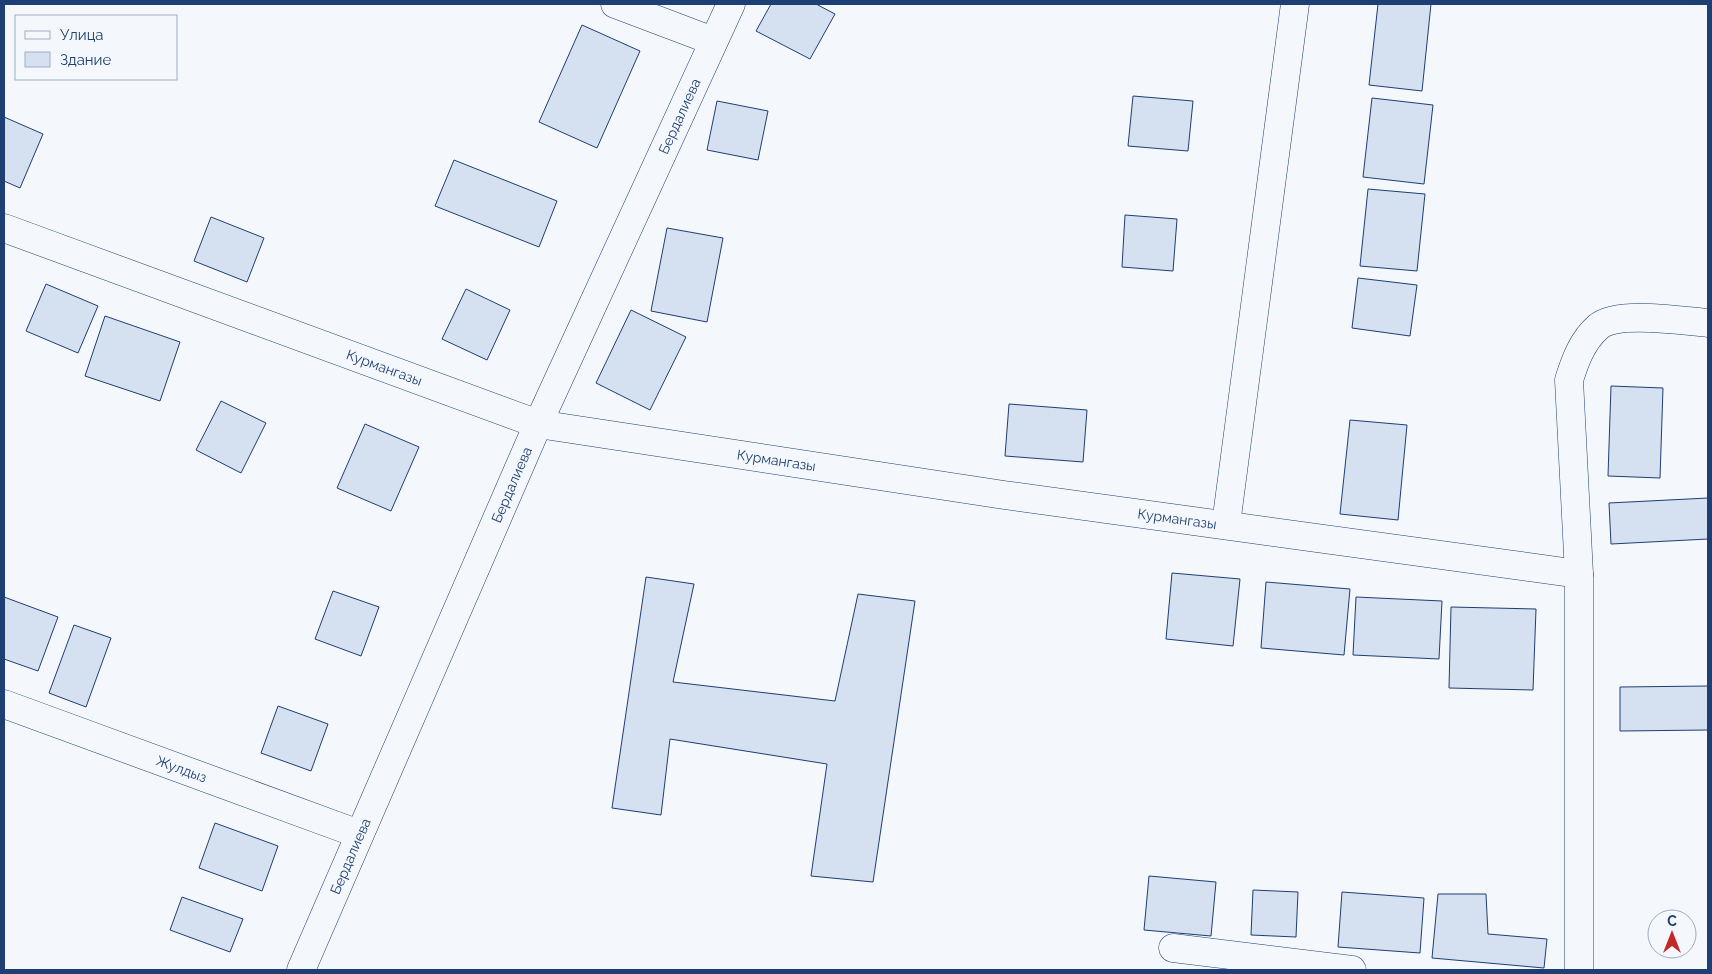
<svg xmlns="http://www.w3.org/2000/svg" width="1712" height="974" viewBox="0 0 1712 974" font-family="Raleway,sans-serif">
	<rect width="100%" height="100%" fill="#f4f7fb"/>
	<g fill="#d5e0f0" stroke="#1d3f73">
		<path d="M771 4H816L835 14 810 59 756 31Z"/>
		<path d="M1378 4H1431L1422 91 1369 85Z"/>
		<path d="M582 25 640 51 597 148 539 122Z"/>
		<path d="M1133 96 1193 101 1188 151 1128 146Z"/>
		<path d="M1372 98 1433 105 1424 184 1363 177Z"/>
		<path d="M717 101 768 111 758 160 707 150Z"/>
		<path d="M4 117 43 134 20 188 4 181Z"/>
		<path d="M454 160 557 201 539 247 435 206Z"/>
		<path d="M1368 189 1425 194 1417 271 1360 266Z"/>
		<path d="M1125 215 1177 219 1173 271 1122 267Z"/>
		<path d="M211 217 264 238 247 282 194 261Z"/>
		<path d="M667 228 723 238 707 322 651 311Z"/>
		<path d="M1358 278 1417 285 1410 336 1352 328Z"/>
		<path d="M46 284 98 306 78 353 26 331Z"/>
		<path d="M466 289 510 310 487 360 442 339Z"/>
		<path d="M631 310 686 337 650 410 596 383Z"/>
		<path d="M105 316 180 342 160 401 85 376Z"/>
		<path d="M1611 386 1663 388 1660 478 1608 476Z"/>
		<path d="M221 401 266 423 241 473 196 450Z"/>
		<path d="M1009 404 1087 410 1083 462 1005 456Z"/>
		<path d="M1350 420 1407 425 1398 520 1340 514Z"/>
		<path d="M365 424 419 447 391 511 337 488Z"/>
		<path d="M1708 498V539L1611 544 1609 503Z"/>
		<path d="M1172 573 1240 579 1233 646 1166 639Z"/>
		<path d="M646 577 694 584 673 682 835 701 858 594 915 601 873 882 811 876 827 764 670 739 661 815 612 808Z"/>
		<path d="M1266 582 1350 589 1344 655 1261 648Z"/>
		<path d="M333 591 379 607 361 656 315 639Z"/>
		<path d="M4 597 58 617 38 671 4 659Z"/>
		<path d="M1356 597 1442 601 1439 659 1353 655Z"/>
		<path d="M1451 607 1536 609 1533 690 1449 688Z"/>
		<path d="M74 625 111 638 86 707 49 693Z"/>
		<path d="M1708 686V730L1620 731V687Z"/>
		<path d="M278 706 328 724 311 771 261 753Z"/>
		<path d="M215 823 278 846 262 891 199 868Z"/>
		<path d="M1149 876 1216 882 1211 936 1144 930Z"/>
		<path d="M1253 890 1298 892 1296 937 1251 935Z"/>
		<path d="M1342 892 1424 898 1420 953 1338 947Z"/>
		<path d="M1438 894H1486L1488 934 1547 939 1544 968 1432 958Z"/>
		<path d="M182 897 243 919 230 952 170 930Z"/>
	</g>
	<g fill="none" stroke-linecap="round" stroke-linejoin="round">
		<g stroke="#1d3f73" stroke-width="29">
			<g id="minor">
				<path d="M615 4 713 41"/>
				<path id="s1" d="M4 228 538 424 1004 495 1579 574"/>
				<path d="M1226 524 1295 4"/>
				<path id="s2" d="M4 704 359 834"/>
				<path d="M1173 948 1352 970"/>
				<path id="s3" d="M301 970 538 424 731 4"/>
				<path d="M1579 970V574L1569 380C1575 361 1582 341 1598 327 1617 310 1683 321 1708 323"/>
			</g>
		</g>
		<use href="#minor" stroke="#f4f7fb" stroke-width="28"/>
	</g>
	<g text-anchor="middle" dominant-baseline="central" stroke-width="4" stroke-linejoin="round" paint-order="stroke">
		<g font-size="14" fill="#1d3f73" stroke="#f4f7fb">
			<text stroke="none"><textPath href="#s3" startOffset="934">Бердалиева</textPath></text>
			<text stroke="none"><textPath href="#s1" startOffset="405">Курмангазы</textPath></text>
			<text stroke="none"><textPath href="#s1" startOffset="810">Курмангазы</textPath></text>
			<text stroke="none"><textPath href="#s3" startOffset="529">Бердалиева</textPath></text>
			<text stroke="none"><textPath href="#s1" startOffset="1215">Курмангазы</textPath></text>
			<text stroke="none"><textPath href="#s2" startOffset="189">Жулдыз</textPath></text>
			<text stroke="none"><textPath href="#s3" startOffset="124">Бердалиева</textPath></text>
		</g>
	</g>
	<rect width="1712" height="974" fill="none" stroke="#1d3f73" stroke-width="10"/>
	<rect x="15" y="15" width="162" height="65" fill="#f4f7fb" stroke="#9eadc5"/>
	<rect x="25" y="31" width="25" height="8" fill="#f4f7fb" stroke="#9eadc5"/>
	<text x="60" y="40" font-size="15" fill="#1d3f73">Улица</text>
	<rect x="25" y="52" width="25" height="15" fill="#d5e0f0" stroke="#9eadc5"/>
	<text x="60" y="65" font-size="15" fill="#1d3f73">Здание</text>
	<g transform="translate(1672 934)"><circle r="24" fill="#f4f7fb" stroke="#9eadc5"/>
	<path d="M0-4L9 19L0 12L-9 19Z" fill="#c62828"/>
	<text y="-8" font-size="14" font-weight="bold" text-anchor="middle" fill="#1d3f73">С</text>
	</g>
</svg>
